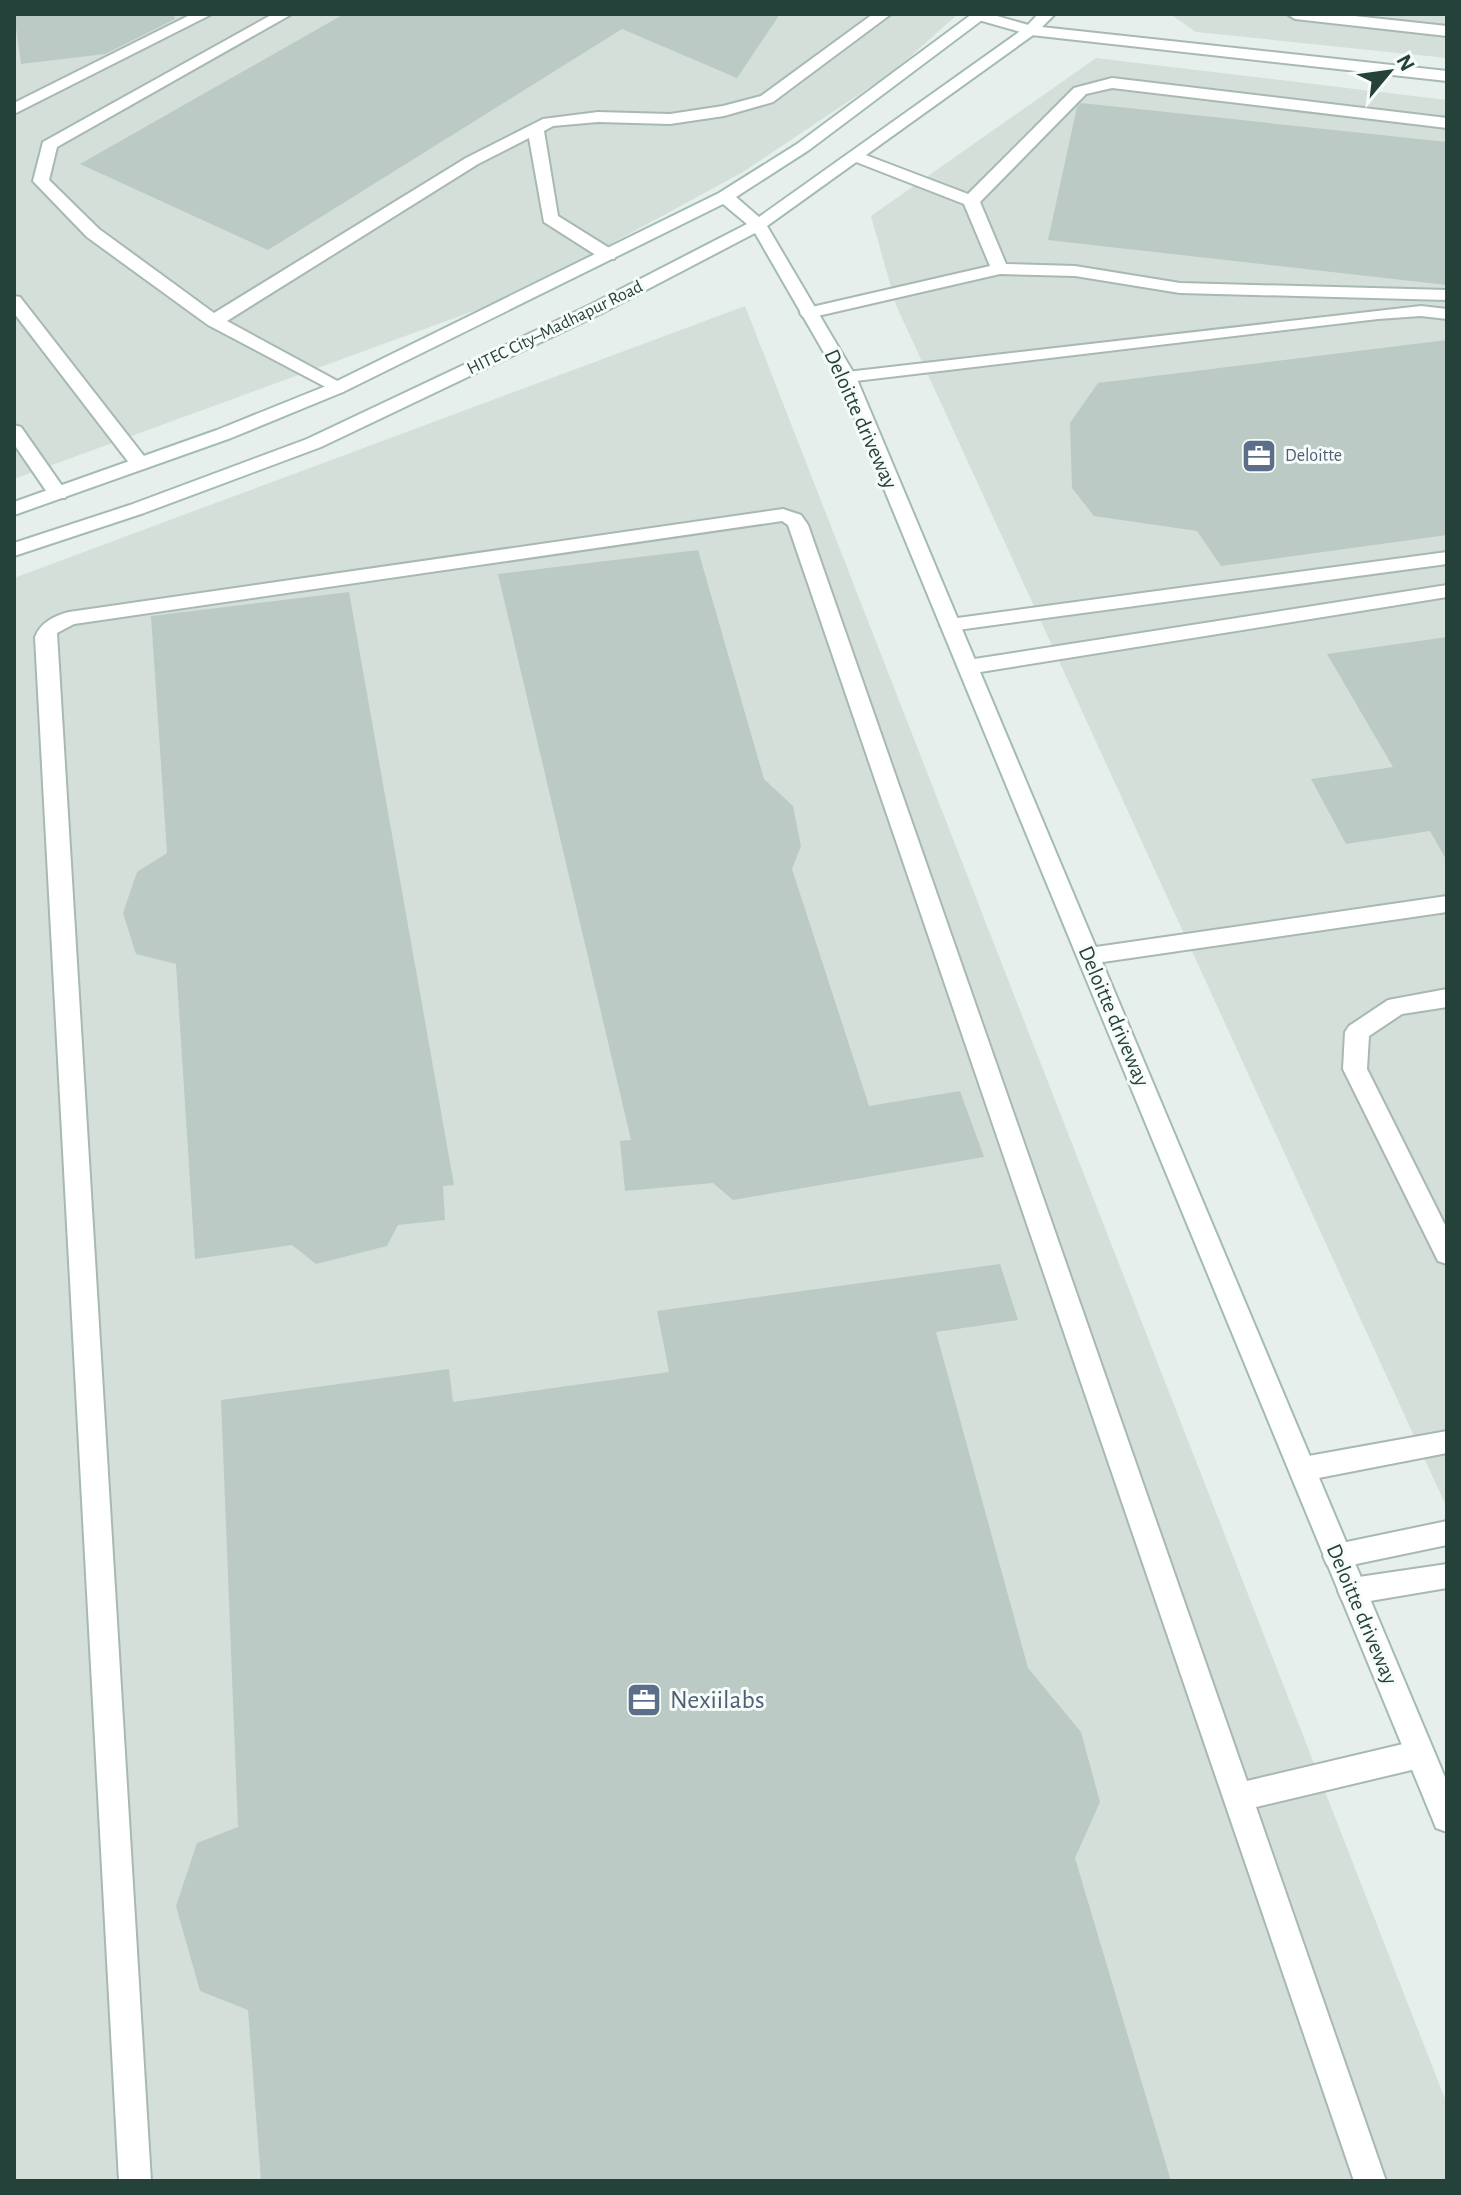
<svg xmlns="http://www.w3.org/2000/svg" width="1461" height="2195" viewBox="0 0 1461 2195" font-family="'Alegreya Sans',sans-serif">
	<rect width="100%" height="100%" fill="#e6efeb"/>
	<g fill="#d4dfda">
		<path d="M14 14H958L894 71 743 172 515 296 14 479Z"/>
		<path d="M1170 14H1447V58L1196 32Z"/>
		<path d="M1096 58 1447 100V1508L896 305 871 216Z"/>
		<path d="M745 306 1447 2104V2181H14V578Z"/>
	</g>
	<g fill="#bbcac4">
		<path d="M14 14H174L175 19 105 54 21 64Z"/>
		<path d="M344 14H780L737 78 622 29 268 250 80 164Z"/>
		<path d="M1081 103 1447 142V285L1048 240 1077 107Z"/>
		<path d="M1447 340V535L1221 566 1197 531 1094 516 1072 488 1070 423 1098 383Z"/>
		<path d="M698 550 764 779 793 806 801 846 792 869 869 1106 960 1091 984 1157 733 1200 713 1183 625 1191 620 1141 631 1140 498 574Z"/>
		<path d="M349 592 454 1185 443 1186 445 1220 398 1225 387 1246 316 1264 292 1245 195 1259 176 964 136 954 123 913 137 872 167 853 151 616Z"/>
		<path d="M1447 637V861L1430 831 1346 844 1311 779 1393 767 1327 654Z"/>
		<path d="M1000 1264 1018 1320 936 1332 1028 1668 1081 1732 1100 1802 1075 1858 1171 2181H261L248 2010 200 1991 176 1906 197 1843 238 1827 221 1400 449 1369 453 1402 669 1372 657 1311Z"/>
	</g>
	<g fill="none" stroke-linecap="round" stroke-linejoin="round">
		<g stroke="#a8b8b2" stroke-width="4">
			<g id="lane">
				<path d="M192 14H212L14 114V103Z"/>
				<path d="M273 14H292L57 147 49 180 99 229 214 313 466 158 543 119 598 112 670 114 723 106 761 96 873 14H891L773 102 724 116 670 124 598 122 553 126 544 131 558 216 614 251 617 255 614 259H602L544 222 529 138 478 164 227 321 343 384 346 388 343 392 337 393 208 325 87 237 33 181 43 142Z"/>
				<path d="M1287 14H1336L1447 26V36L1295 19Z"/>
				<path d="M1112 78 1447 118V128L1112 88 1086 94 980 202 1006 264 1075 266 1180 283 1447 290V300L1180 293 1075 276 1000 274 809 318 803 317 800 313 803 309 990 266 964 204 851 160V154H863L968 194 1074 88Z"/>
				<path d="M14 296 20 297 147 460 149 464 147 468H133L14 313Z"/>
				<path d="M1421 306 1447 309V319L1421 316 1378 319 847 382 838 377 847 372Z"/>
				<path d="M14 425 21 427 65 490 68 494 65 498H51L14 444Z"/>
				<path d="M783 509 801 515 808 525 1247 1781 1420 1740 1430 1744 1435 1754 1430 1764 1420 1768 1256 1807 1386 2181H1354L788 525 782 521 74 624 57 633 151 2181H119L35 637C41 622 54 616 69 612Z"/>
				<path d="M1447 552V564L950 631 940 625 950 619Z"/>
				<path d="M1447 585V597L968 674 958 667 968 660Z"/>
				<path d="M1447 896V912L1089 964 1081 962 1078 956 1081 950 1089 948Z"/>
				<path d="M1447 989V1007L1402 1014 1369 1036 1367 1069 1447 1229V1264L1438 1261 1343 1069 1345 1032 1349 1026 1388 1000Z"/>
				<path d="M1447 1431V1453L1303 1481 1293 1477 1289 1469 1293 1461 1303 1457Z"/>
				<path d="M1447 1521V1545L1337 1568 1327 1565 1323 1556 1327 1547 1337 1544Z"/>
				<path d="M1447 1564V1588L1352 1604 1342 1600 1338 1591 1342 1582 1352 1578Z"/>
			</g>
		</g>
		<g stroke="#a8b8b2" stroke-width="4">
			<path id="street" d="M974 14H990L1032 26 1447 71V81L1031 35 975 19Z"/>
		</g>
		<g stroke="#a4bbb3" stroke-width="4">
			<path id="secondary" d="M972 14H990L809 150 736 197 759 217 1026 27 1038 14H1055L1036 33 767 226 856 377 1447 1782V1832L1436 1828 1432 1818 838 377 755 233 602 313 321 447 144 513 14 556V543L130 505 307 439 590 305 747 224 723 204 343 392 231 438 14 515V502L217 430 331 384 719 193 797 144Z"/>
		</g>
		<use href="#lane" fill="#fff" fill-rule="evenodd"/>
		<use href="#street" fill="#fff" fill-rule="evenodd"/>
		<use href="#secondary" fill="#fff" fill-rule="evenodd"/>
	</g>
	<defs>
		<g id="office-square" transform="scale(1.8)"><rect x="-9" y="-9" width="18" height="18" rx="4" fill="#5c6f8a" stroke="#f7fbf9"/><path d="M-6-3h4V-5.5h4V-3h4V5H-6ZM-1-4.5V-3h2v-1.5ZM-6 0V1H6V0Z" fill="#fff"/></g>
	</defs>
	<g fill-rule="evenodd">
		<use href="#office-square" x="1259" y="456"/>
		<use href="#office-square" x="644" y="1700"/>
	</g>
	<g text-anchor="middle" dominant-baseline="central" stroke-width="6" stroke-linejoin="round" paint-order="stroke">
		<g font-size="18" fill="#24423a" stroke="#f7fbf9">
			<text transform="translate(555 328) rotate(-26)">HITEC City–Madhapur Road</text>
		</g>
		<g font-size="18" fill="#4e5e75" stroke="#f7fbf9" text-anchor="start">
			<text x="1285" y="456">Deloitte</text>
		</g>
		<g font-size="22" fill="#24423a" stroke="#f7fbf9">
			<text transform="translate(861 419) rotate(66)">Deloitte driveway</text>
			<text transform="translate(1114 1016) rotate(67)">Deloitte driveway</text>
			<text transform="translate(1362 1614) rotate(67)">Deloitte driveway</text>
		</g>
		<g font-size="26" fill="#4e5e75" stroke="#f7fbf9" text-anchor="start">
			<text x="670" y="1700">Nexiilabs</text>
		</g>
	</g>
	<rect width="1461" height="2195" fill="none" stroke="#24423a" stroke-width="32"/>
	<g transform="translate(1389 72) rotate(61)" stroke="#f7fbf9" stroke-width="6" paint-order="stroke">
	<path d="M0-6L14 30L0 20L-14 30Z" fill="#24423a"/>
	<text y="-12" font-size="22" font-weight="bold" text-anchor="middle" fill="#24423a">N</text>
	</g>
</svg>
